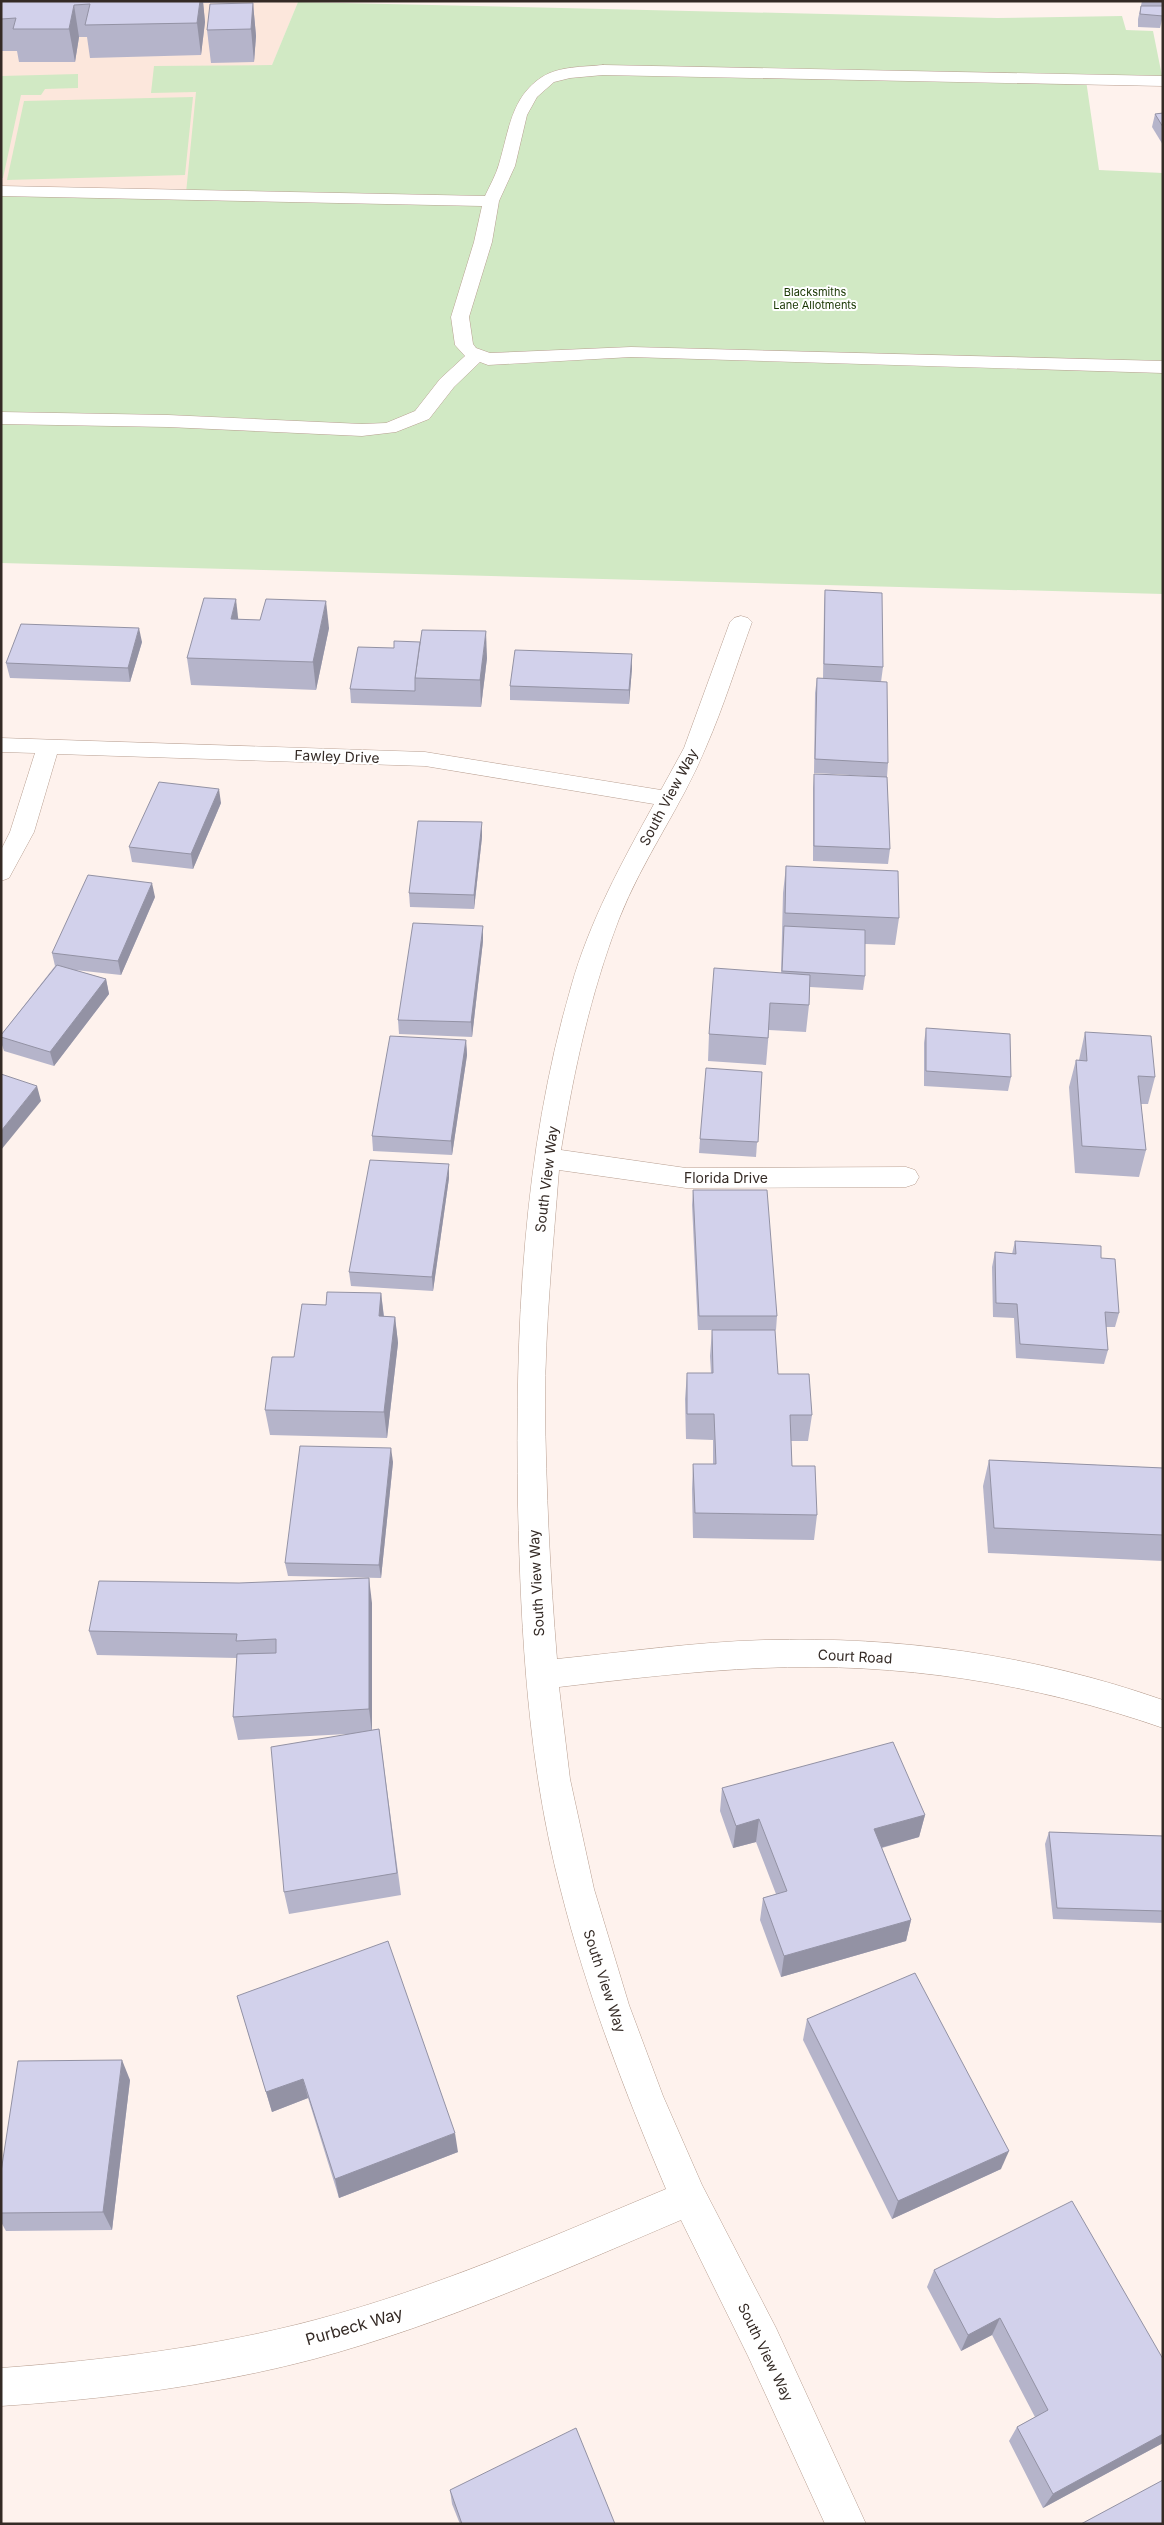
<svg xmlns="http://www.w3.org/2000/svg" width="1164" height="2525" viewBox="0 0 1164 2525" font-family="Inter,sans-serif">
	<rect width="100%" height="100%" fill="#fef2ed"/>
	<path fill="#fce7dc" d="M1 1H116V4L298 2 220 193 1 189Z"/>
	<g fill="#d1e9c4">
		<path d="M298 2 997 18 1122 16 1126 30 1153 31 1163 81 1086 80 1099 170 1163 173V594L1 563V189L186 193 196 92 151 93 154 66 272 65Z"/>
		<path d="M78 74V88L45 89 41 95H21L3 178H1V76Z"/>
		<path d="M193 97 185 175 7 180 24 101Z"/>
	</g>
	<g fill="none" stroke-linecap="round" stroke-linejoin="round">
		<g stroke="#b89f91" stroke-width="1">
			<path id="lane" d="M603 65 1163 76V86L603 75 570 78 554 82 537 97 527 115 515 166 499 201 492 242 469 317 473 344 476 348 490 353 631 347 1163 361V373L631 357 488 365 480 362 454 387 429 419 396 432 362 436 168 427 1 424V412L168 415 362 424 386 423 415 411 440 379 465 356 455 345 451 317 474 242 482 206 1 196V186L485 196C490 185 496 175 499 164 509 131 511 97 542 77 559 66 584 67 603 65Z"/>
		</g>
		<g stroke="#b89f91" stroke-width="1">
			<path id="street" d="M741 616 748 618 752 622C737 663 724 706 706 747 682 806 643 858 619 919 590 995 574 1070 561 1150L686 1168 906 1167 915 1170 919 1177 915 1184 906 1187 686 1188 559 1170C553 1248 545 1326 545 1405 546 1490 550 1575 557 1659 626 1652 695 1642 764 1640 900 1636 1034 1655 1163 1700V1728C1034 1683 898 1662 762 1668 694 1671 627 1679 559 1687L570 1779 594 1889 629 2005 663 2096 702 2185 776 2328 866 2524H825L748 2356 681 2220C561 2271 440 2325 314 2359 211 2386 107 2399 1 2406V2368C107 2360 213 2347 315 2320 436 2288 551 2237 666 2189 625 2092 587 1994 561 1891 528 1766 521 1635 518 1506 515 1332 522 1155 571 987 589 922 622 862 654 804L425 766 57 754 34 832 9 878 1 881V850L10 832 35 753 1 752V738L425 752 661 790 684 748 730 622 734 618Z"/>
		</g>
		<use href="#lane" fill="#fff" fill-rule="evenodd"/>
		<use href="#street" fill="#fff" fill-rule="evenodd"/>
	</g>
	<g fill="#b5b4ca">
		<path d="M1 1H264V2L203 3 205 22 201 55 90 58 87 37H79L75 62H19L17 51H1Z"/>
		<path d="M1142 1H1163V16L1160 28 1138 27V19Z"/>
		<path d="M253 3 256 36 254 62 211 63 207 30Z"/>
		<path d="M1163 113V145L1152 127 1155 114Z"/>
		<path d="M825 590 883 667 881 682 888 763 887 777 890 849 888 864 813 861V788L814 774 886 777 814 773 815 693 817 678 823 679 824 605Z"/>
		<path d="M238 619 329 628 316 690 191 685 187 658Z"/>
		<path d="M142 642 130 682 10 678 6 663Z"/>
		<path d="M487 658 481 707 351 703 350 689Z"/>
		<path d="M632 668 629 704 510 700V686Z"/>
		<path d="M221 803 193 869 132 862 129 847Z"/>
		<path d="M482 837 474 909 410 907 409 893Z"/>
		<path d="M786 866 899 918 895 945 865 944V976L863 990 810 987 809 1005 806 1032 769 1030 766 1065 708 1061 709 1034 781 973 783 893Z"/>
		<path d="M155 897 121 975 75 970 106 979 109 994 54 1066 4 1051 1 1042V1035L55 966 52 953Z"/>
		<path d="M483 941 472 1037 399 1034 398 1020Z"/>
		<path d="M926 1028 1011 1077 1008 1091 924 1086V1043Z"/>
		<path d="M1085 1032 1155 1077 1148 1104H1141L1146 1150 1139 1177 1075 1173 1069 1087 1076 1060H1079Z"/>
		<path d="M466 1040 467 1055 452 1155 373 1151 372 1136Z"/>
		<path d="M762 1072 756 1157 699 1153 700 1139Z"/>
		<path d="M449 1178 433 1291 351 1286 349 1272Z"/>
		<path d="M693 1190 777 1316 776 1330H751L778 1374 812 1415 808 1441H791L792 1466 817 1515 814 1540 693 1538 692 1489 693 1464H713V1440L686 1439 685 1399 687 1373H711L710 1356 712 1330H698L692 1205Z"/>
		<path d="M1015 1241 1101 1258 1119 1313 1115 1327H1106L1108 1350 1104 1364 1016 1358 1014 1318 993 1317 992 1267 995 1252 1012 1254Z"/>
		<path d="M381 1293 384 1316 395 1317 398 1343 387 1438 270 1435 265 1410 294 1357 326 1305Z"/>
		<path d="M989 1460 1163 1468V1561L988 1553 983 1486Z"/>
		<path d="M393 1462 381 1578 288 1576 285 1563Z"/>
		<path d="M372 1603V1730L379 1729 401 1895 289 1914 284 1892 347 1734 238 1740 233 1717 237 1658 97 1655 89 1631Z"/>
		<path d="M722 1788 925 1815 919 1837 882 1848 911 1920 906 1941 781 1977 760 1920 763 1898 776 1894 756 1842 733 1848 720 1811Z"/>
		<path d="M1049 1832 1163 1836V1923L1053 1919 1045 1844Z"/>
		<path d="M237 1996 458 2152 339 2198 308 2098 272 2112Z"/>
		<path d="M807 2019 1001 2169 892 2219 803 2040Z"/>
		<path d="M130 2080 112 2230 6 2231 1 2222V2172Z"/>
		<path d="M934 2270 1163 2359V2443L1043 2508 1009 2441 1017 2427 1035 2417 992 2335 961 2351 927 2287Z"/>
		<path d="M450 2490 615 2524H460L452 2504Z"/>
	</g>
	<g fill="#9392a4">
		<path d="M200 1H203L205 22 201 55 197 23Z"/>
		<path d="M253 3 256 36 254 62 251 29Z"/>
		<path d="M74 5 79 37 75 62 69 29Z"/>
		<path d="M236 599 239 626 231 619Z"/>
		<path d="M326 601 329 628 316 690 313 662Z"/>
		<path d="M139 628 142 642 130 682 128 668Z"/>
		<path d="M486 631 487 658 481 707 480 680Z"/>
		<path d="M632 654V668L629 704V690Z"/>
		<path d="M219 789 221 803 193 869 191 854Z"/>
		<path d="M482 822V837L474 909V895Z"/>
		<path d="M152 883 155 897 121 975 118 961Z"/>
		<path d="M483 926V941L472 1037 471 1022Z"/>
		<path d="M106 979 109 994 54 1066 50 1052Z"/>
		<path d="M466 1040 467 1055 452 1155 451 1141Z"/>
		<path d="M37 1086 41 1101 1 1150V1131Z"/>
		<path d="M449 1164V1178L433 1291 432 1277Z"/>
		<path d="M381 1293 384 1319 379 1316Z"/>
		<path d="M395 1317 398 1343 387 1438 384 1412Z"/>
		<path d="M391 1448 393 1462 381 1578 379 1565Z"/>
		<path d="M369 1578 372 1603V1733L369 1709Z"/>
		<path d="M925 1815 919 1837 869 1851 874 1829Z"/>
		<path d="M759 1819 756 1842 733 1848 736 1826Z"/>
		<path d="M911 1920 906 1941 781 1977 784 1956Z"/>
		<path d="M122 2060 130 2080 112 2230 103 2212Z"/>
		<path d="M303 2079 308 2098 272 2112 266 2092Z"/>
		<path d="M455 2133 458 2152 339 2198 335 2179Z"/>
		<path d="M1009 2151 1001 2169 892 2219 898 2201Z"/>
		<path d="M1000 2318 992 2335 961 2351 968 2335Z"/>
		<path d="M1163 2434V2443L1043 2508 1053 2494Z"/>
	</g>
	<g fill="#d2d1eb" stroke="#9392a4">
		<path d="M1 1H200L197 23 85 25 90 4 74 5 69 29H13L16 18 1 19Z"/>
		<path d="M253 3 251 29 207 30 210 4Z"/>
		<path d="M1141 6H1163V16L1140 14Z"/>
		<path d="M1163 113V127L1155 114Z"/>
		<path d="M825 590 882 593 883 667 824 664Z"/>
		<path d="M204 598 236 599 231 619 260 620 266 599 326 601 313 662 187 658Z"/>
		<path d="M21 624 139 628 128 668 6 663Z"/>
		<path d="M422 630 486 631 480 680 415 678Z"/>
		<path d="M394 641 420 642 415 678V691L350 689 358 647 394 648Z"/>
		<path d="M515 650 632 654 629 690 510 686Z"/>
		<path d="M817 678 887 682 888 763 815 759Z"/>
		<path d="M814 774 887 777 890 849 814 846Z"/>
		<path d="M159 782 219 789 191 854 129 847Z"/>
		<path d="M418 821 482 822 474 895 409 893Z"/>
		<path d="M786 866 898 871 899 918 785 913Z"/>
		<path d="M88 875 152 883 118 961 52 953Z"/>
		<path d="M413 923 483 926 471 1022 398 1020Z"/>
		<path d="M784 926 865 930V976L782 971Z"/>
		<path d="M57 965 106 979 50 1052 1 1037V1035Z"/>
		<path d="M714 968 810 975 809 1005 770 1003 768 1038 709 1034Z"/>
		<path d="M926 1028 1010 1034 1011 1077 926 1071Z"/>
		<path d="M1085 1032 1151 1036 1155 1077 1138 1076 1146 1150 1082 1146 1076 1060 1087 1061Z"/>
		<path d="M390 1036 466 1040 451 1141 372 1136Z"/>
		<path d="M706 1068 762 1072 758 1142 700 1139Z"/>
		<path d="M1 1074 37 1086 1 1131Z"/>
		<path d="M370 1160 449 1164 432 1277 349 1272Z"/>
		<path d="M693 1190H767L777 1316H699Z"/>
		<path d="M1015 1241 1101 1246V1258L1115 1259 1119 1313 1105 1312 1108 1350 1020 1344 1017 1304 996 1303 995 1252 1016 1254Z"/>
		<path d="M327 1292 381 1293 379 1316 395 1317 384 1412 265 1410 272 1357H294L302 1304 326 1305Z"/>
		<path d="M712 1330H775L778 1374H809L812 1415H790L792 1466H815L817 1515 695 1513 693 1464H716L714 1414H687V1373H713Z"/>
		<path d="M300 1446 391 1448 379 1565 285 1563Z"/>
		<path d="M989 1460 1163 1468V1535L994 1528Z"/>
		<path d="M369 1578V1709L233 1717 237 1654 276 1653V1639L236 1641 237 1634 89 1631 99 1581 239 1583Z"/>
		<path d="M379 1729 397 1873 284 1892 271 1747Z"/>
		<path d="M893 1742 925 1815 874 1829 911 1920 784 1956 763 1898 787 1891 759 1819 736 1826 722 1788Z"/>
		<path d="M1049 1832 1163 1836V1911L1057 1908Z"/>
		<path d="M388 1941 455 2133 335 2179 303 2079 266 2092 237 1996Z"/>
		<path d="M915 1973 1009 2151 898 2201 807 2019Z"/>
		<path d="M122 2060 103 2212 1 2213V2172L18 2061Z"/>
		<path d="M1072 2201 1163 2359V2434L1053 2494 1017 2427 1048 2410 1000 2318 968 2335 934 2270Z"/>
		<path d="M576 2428 615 2524H462L450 2490Z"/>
		<path d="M1163 2480V2524H1081Z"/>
	</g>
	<g text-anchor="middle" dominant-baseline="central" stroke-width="4" stroke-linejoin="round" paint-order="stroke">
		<g font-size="11" fill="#173500" stroke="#fff">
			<text x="815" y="292">Blacksmiths<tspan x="815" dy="13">Lane Allotments</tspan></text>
		</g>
		<g font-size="14" fill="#342a25" stroke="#fff">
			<text transform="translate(337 756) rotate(2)">Fawley Drive</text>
			<text transform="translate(668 797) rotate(-62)">South View Way</text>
			<text x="726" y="1177">Florida Drive</text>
			<text transform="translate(546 1179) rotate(-83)">South View Way</text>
			<text transform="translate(536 1583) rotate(-93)">South View Way</text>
			<text transform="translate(855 1656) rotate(3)">Court Road</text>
			<text transform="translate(605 1981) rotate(72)">South View Way</text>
			<text transform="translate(766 2352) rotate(64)">South View Way</text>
		</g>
		<g font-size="16" fill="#342a25" stroke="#fff">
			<text transform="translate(354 2326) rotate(-16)">Purbeck Way</text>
		</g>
	</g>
	<rect width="1164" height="2525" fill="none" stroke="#342a25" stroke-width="5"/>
</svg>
